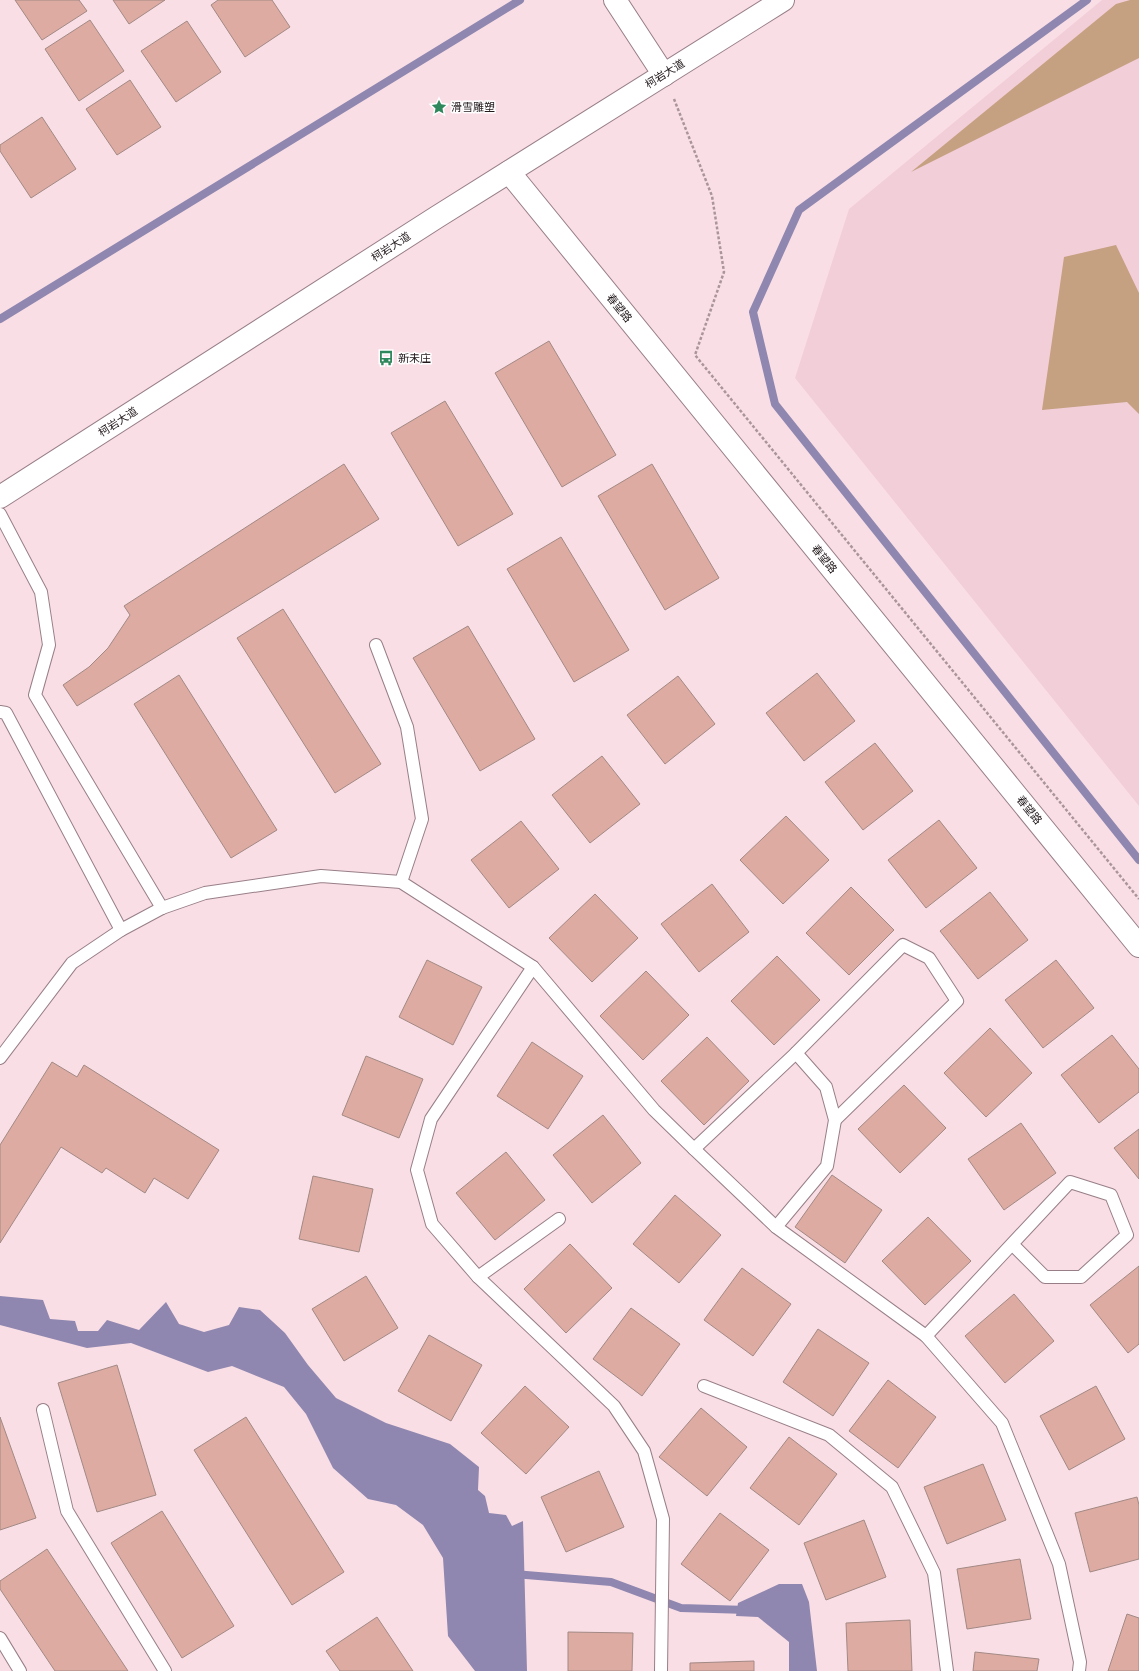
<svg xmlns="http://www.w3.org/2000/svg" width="1139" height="1671" viewBox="0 0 1139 1671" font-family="Raleway,'Noto Sans SC',sans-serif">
	<rect width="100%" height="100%" fill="#fadee6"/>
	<path fill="#f2ced8" d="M1102 0H1139V806L795 378 849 209Z"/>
	<g fill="#c5a081">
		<path d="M1130 0H1139V58L911 172 1116 4Z"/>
		<path d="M1116 245 1139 293V414L1127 402 1042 410 1064 257Z"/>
	</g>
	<g fill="#8f87af">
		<path d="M0 1296 43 1300 50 1319 75 1321 78 1331H98L107 1320 139 1330 166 1302 179 1324 204 1332 229 1325 239 1307 260 1310 285 1333 308 1365 336 1398 386 1423 450 1444 479 1467 478 1490 485 1496 489 1513 506 1515 512 1526 523 1521 527 1671H475L448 1636 443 1558 423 1525 396 1505 368 1499 333 1468 306 1414 284 1387 232 1366 208 1372 131 1343 87 1348 0 1325Z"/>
		<path d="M779 1584H802L809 1602 817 1671H789V1642L758 1617 736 1616 738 1603Z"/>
	</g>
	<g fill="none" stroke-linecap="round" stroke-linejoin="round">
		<g stroke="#8f87af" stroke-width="8">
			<path d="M1087 0 799 210 753 312 775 404 1139 860"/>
			<path d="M0 319 520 0"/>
			<path d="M514 1574 611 1582 681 1608 747 1610"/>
		</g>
	</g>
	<g fill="#ddaba2" stroke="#a28984">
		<path d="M15 0H79L87 11 42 40Z"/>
		<path d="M113 0H165L129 24Z"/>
		<path d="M218 0H272L290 27 245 57 211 5Z"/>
		<path d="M90 20 124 71 79 101 45 49Z"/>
		<path d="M187 21 221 72 176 102 141 51Z"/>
		<path d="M130 80 161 127 117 155 86 109Z"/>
		<path d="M42 117 76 169 31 198 0 151V145Z"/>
		<path d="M549 341 616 455 562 487 495 373Z"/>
		<path d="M445 401 513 514 458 546 391 433Z"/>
		<path d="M344 464 379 519 77 706 63 685 89 667 108 648 130 615 124 606Z"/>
		<path d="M652 464 719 578 665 610 598 496Z"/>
		<path d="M561 537 629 650 574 682 507 569Z"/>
		<path d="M283 609 381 764 335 793 237 638Z"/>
		<path d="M468 626 535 739 480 771 413 658Z"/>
		<path d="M817 673 855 721 804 761 766 713Z"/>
		<path d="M179 675 277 830 231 858 134 704Z"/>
		<path d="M678 676 715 724 665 764 627 715Z"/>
		<path d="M875 743 913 791 863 830 825 782Z"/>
		<path d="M602 756 640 804 590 843 552 795Z"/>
		<path d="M786 816 829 860 783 904 740 860Z"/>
		<path d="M939 820 977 868 926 908 888 860Z"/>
		<path d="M521 821 559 869 509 908 471 860Z"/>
		<path d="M712 884 749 932 699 972 661 924Z"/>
		<path d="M851 887 894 930 849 975 806 933Z"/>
		<path d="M990 892 1028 940 978 979 940 931Z"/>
		<path d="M595 894 638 938 592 982 549 938Z"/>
		<path d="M777 956 820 1000 774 1045 731 1001Z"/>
		<path d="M427 960 482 987 453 1045 399 1017Z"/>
		<path d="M1056 960 1094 1008 1043 1048 1005 1000Z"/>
		<path d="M646 971 689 1015 643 1060 600 1016Z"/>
		<path d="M990 1028 1032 1073 986 1117 944 1073Z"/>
		<path d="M1112 1035 1139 1069V1092L1099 1123 1061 1075Z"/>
		<path d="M707 1037 749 1081 704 1125 661 1081Z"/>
		<path d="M532 1042 583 1076 548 1129 497 1096Z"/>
		<path d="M366 1056 423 1079 399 1138 342 1115Z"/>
		<path d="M52 1062 77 1077 84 1065 219 1150 188 1199 154 1178 145 1193 106 1168 102 1173 61 1147 0 1243V1145Z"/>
		<path d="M904 1085 946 1128 900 1173 858 1129Z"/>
		<path d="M603 1115 641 1163 592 1203 553 1155Z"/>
		<path d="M1021 1123 1056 1173 1004 1210 968 1159Z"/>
		<path d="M1139 1129V1179L1114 1148Z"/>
		<path d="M506 1152 545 1200 495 1240 456 1193Z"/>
		<path d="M832 1175 882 1210 845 1263 795 1227Z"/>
		<path d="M313 1176 373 1189 359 1252 299 1239Z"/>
		<path d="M675 1195 721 1235 679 1283 633 1244Z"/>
		<path d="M928 1217 971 1261 925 1305 882 1261Z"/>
		<path d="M570 1244 612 1288 566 1333 524 1289Z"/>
		<path d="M1139 1266V1344L1128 1353 1090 1305Z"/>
		<path d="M742 1268 791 1304 753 1356 704 1320Z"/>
		<path d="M366 1276 398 1328 344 1361 312 1309Z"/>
		<path d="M1014 1294 1054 1341 1005 1383 965 1336Z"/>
		<path d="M631 1308 680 1344 642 1396 593 1359Z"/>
		<path d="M818 1329 869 1363 833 1416 783 1382Z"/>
		<path d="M429 1335 482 1365 451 1421 398 1391Z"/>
		<path d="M117 1365 156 1495 97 1512 58 1383Z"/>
		<path d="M888 1380 936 1417 898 1468 849 1431Z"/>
		<path d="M525 1386 569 1427 526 1474 481 1433Z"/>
		<path d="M1096 1386 1125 1439 1069 1470 1040 1416Z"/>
		<path d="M701 1408 747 1447 707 1496 659 1457Z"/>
		<path d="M0 1417 36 1518 0 1530Z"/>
		<path d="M246 1417 344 1572 292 1605 194 1450Z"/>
		<path d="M789 1437 837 1474 799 1525 750 1488Z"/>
		<path d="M983 1464 1006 1520 947 1544 924 1487Z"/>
		<path d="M599 1471 624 1527 566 1552 541 1497Z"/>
		<path d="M1137 1497 1139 1505V1559L1090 1572 1075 1513Z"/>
		<path d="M162 1511 234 1626 182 1658 111 1543Z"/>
		<path d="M720 1513 769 1550 730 1601 681 1564Z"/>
		<path d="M864 1520 886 1577 826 1600 804 1543Z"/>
		<path d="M47 1549 128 1671H55L0 1589V1581Z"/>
		<path d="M1020 1559 1031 1619 967 1629 957 1569Z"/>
		<path d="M1127 1614 1139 1618V1671H1108Z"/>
		<path d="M377 1617 413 1671H340L326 1651Z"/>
		<path d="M910 1620 912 1671H848L846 1623Z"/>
		<path d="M568 1632 633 1633 632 1671H568Z"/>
		<path d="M975 1652 1039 1659 1037 1671H973Z"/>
		<path d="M754 1661V1671H690V1663Z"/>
	</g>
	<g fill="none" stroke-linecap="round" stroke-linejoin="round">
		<g stroke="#987f87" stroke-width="14">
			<g id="service">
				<path d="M0 514 41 592 49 645 35 695 162 908"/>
				<path d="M376 645 407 727 422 819 401 882"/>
				<path d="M0 712 6 713 121 930"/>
				<path d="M533 967 431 1119 417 1170 432 1224 478 1277 614 1406 644 1451 663 1519 661 1671"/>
				<path d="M0 1058 72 963 121 930 162 908 205 893 321 876 401 882 533 967 654 1110 694 1149 776 1227 926 1336 1002 1423 1059 1564 1080 1662 1079 1671"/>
				<path d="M694 1149 796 1053 903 945 929 958 957 1001 835 1120"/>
				<path d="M776 1227 827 1166 835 1120 826 1087 796 1053"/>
				<path d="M478 1277 559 1219"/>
				<path d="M926 1336 1070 1182 1111 1195 1127 1235 1081 1277H1045L1012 1244"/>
				<path d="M704 1386 829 1435 892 1487 934 1573 947 1671"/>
				<path d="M43 1410 67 1511 165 1671"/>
				<path d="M0 1638 20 1671"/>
			</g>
		</g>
		<g stroke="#987f87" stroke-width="24">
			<path id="minor" d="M615 0 664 75"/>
		</g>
		<g stroke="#987f87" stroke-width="24">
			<g id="tertiary">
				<path d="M509 172 1139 946"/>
				<path d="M0 497 437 217 783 0"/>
			</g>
		</g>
		<path stroke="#aa959b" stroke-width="2.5" stroke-dasharray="3 2" stroke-linecap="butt" d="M674 99 712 196 724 272 695 355 1139 899"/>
		<use href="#service" stroke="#fff" stroke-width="12"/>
		<use href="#minor" stroke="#fff" stroke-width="22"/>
		<use href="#tertiary" stroke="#fff" stroke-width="22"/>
	</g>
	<defs>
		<g id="sight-bare" transform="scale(1.2)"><path d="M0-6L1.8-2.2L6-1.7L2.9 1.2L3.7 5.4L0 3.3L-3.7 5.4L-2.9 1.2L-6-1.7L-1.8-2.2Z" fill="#2f875c" stroke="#fff" stroke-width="2.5" paint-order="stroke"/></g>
		<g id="bus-bare" transform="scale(1.2)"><path d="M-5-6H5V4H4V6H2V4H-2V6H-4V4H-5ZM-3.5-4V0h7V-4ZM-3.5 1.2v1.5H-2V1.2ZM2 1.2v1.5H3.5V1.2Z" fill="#2f875c" stroke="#fff" stroke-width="2.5" paint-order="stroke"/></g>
	</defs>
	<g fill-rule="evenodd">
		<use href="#sight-bare" x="439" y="107"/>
		<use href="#bus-bare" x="386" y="358"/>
	</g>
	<g text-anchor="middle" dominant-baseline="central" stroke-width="3" stroke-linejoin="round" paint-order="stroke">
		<g font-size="11" fill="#22191b" stroke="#fff">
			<text transform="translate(665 74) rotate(-32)">柯岩大道</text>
			<text transform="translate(391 247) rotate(-33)">柯岩大道</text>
			<text transform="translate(619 308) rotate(51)">春望路</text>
			<text transform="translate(118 422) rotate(-33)">柯岩大道</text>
			<text transform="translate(824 559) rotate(51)">春望路</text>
			<text transform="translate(1029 810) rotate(51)">春望路</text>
		</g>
		<g font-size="11" fill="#22191b" stroke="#fff" text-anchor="start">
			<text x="451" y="107">滑雪雕塑</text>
			<text x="398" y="358">新未庄</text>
		</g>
	</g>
</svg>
